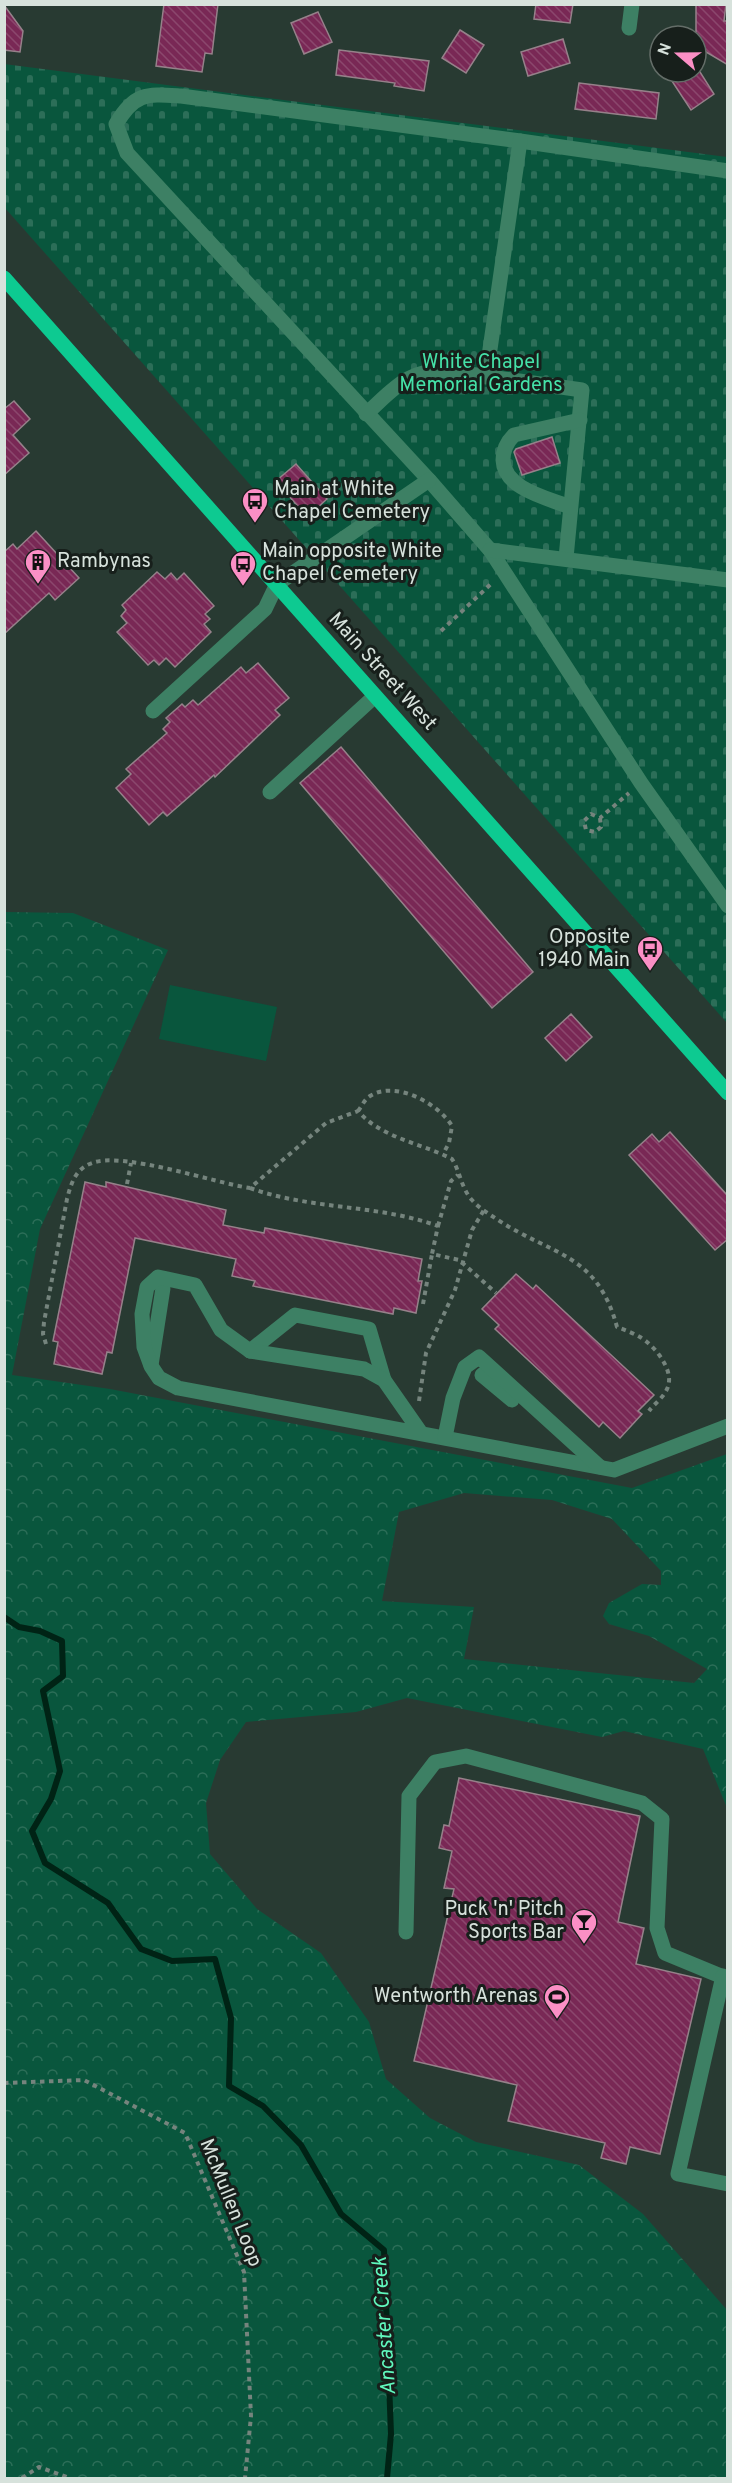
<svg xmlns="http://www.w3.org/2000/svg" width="732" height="2483" viewBox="0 0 732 2483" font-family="Overpass,sans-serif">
	<defs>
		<pattern id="forest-crowns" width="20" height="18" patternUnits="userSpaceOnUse" patternTransform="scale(1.5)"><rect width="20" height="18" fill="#09563d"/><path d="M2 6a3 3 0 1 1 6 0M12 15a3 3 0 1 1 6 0" fill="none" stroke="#2c6e58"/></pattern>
		<pattern id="cemetery-stones" width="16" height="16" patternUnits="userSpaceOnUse" patternTransform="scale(1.5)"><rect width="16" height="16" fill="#09563d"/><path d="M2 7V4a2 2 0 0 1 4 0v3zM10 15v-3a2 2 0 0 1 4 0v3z" fill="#2c6e58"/></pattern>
		<pattern id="building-back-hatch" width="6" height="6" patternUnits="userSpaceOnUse" patternTransform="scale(1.5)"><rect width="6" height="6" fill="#792855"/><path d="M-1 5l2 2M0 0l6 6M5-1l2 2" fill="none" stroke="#8b476d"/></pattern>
	</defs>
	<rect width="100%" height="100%" fill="#283a32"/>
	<path fill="url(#forest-crowns)" fill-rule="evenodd" d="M5 912 73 913 168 950 40 1229 12 1375 110 1389 632 1488 727 1454V1808L703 1749 624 1731 602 1737 407 1698 356 1712 246 1722 220 1760 206 1803 210 1854 257 1909 321 1953 369 2022 386 2079 430 2118 476 2142 579 2165 643 2214 727 2310V2478H5ZM464 1493 552 1500 612 1519 661 1571V1585L642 1584 609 1603 603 1616 609 1624 649 1636 707 1669 694 1683 464 1659 474 1607 382 1601 399 1512Z"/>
	<path fill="url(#cemetery-stones)" d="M4 64 727 157V1023L5 208Z"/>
	<path fill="#09563d" d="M170 985 277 1007 266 1061 159 1039Z"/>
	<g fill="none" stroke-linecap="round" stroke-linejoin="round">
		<path stroke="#002315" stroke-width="6" d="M4 1617 19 1627 40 1631 62 1641 63 1676 43 1691 60 1771 51 1799 32 1831 45 1863 108 1903 141 1949 172 1961 215 1959 231 2018 229 2086 263 2106 301 2145 341 2214 384 2250 391 2434 387 2478"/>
	</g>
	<g fill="url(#building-back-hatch)" stroke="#96818a" stroke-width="1.5">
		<path d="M164 4H218L212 54 205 53 202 72 156 66Z"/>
		<path d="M536 4H573L570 23 534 19Z"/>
		<path d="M696 4H726L724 21H728V65L696 46Z"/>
		<path d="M4 5 23 31 20 52 4 50Z"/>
		<path d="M318 12 332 42 304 54 291 23Z"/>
		<path d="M460 30 484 45 466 73 442 58Z"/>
		<path d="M563 39 570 63 528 76 521 52Z"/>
		<path d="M339 50 429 61 424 91 394 86 395 83 336 75Z"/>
		<path d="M666 72H700L714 94 691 110Z"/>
		<path d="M579 83 659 93 656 119 575 109Z"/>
		<path d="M14 401 30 419 13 435 29 453 4 475V409Z"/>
		<path d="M552 437 560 463 522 475 514 452 516 449Z"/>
		<path d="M296 464 327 499 307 517 276 481Z"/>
		<path d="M36 531 79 578 55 600 49 593 4 634V552L13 544 17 549Z"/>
		<path d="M157 572 165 579 171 573 177 580 184 573 214 606 205 614 210 619 204 624 211 632 175 667 166 658 159 665 154 660 148 665 117 632 127 623 121 616 126 610 122 605Z"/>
		<path d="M258 663 289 698 275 710 280 715 215 777 214 775 167 816 163 812 149 825 116 788 131 774 126 769 167 733 163 729 170 722 166 718 182 704 185 707 193 700 198 705 241 667 246 673Z"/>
		<path d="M341 747 533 972 492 1008 300 783Z"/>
		<path d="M571 1014 592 1037 566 1061 545 1038Z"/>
		<path d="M670 1132 728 1196V1239L715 1250 629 1155 652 1134 659 1142Z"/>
		<path d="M85 1182 106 1187V1182L226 1210 223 1225 264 1233 265 1228 422 1259 418 1281H422L416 1313 394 1308 393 1314 253 1286 255 1281 232 1276 236 1259 135 1238 112 1353 107 1352 102 1374 54 1364 58 1342 53 1341Z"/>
		<path d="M516 1274 533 1289 536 1285 654 1395 638 1411 642 1414 620 1438 603 1422 599 1427 541 1372 495 1329 499 1325 482 1309Z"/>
		<path d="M459 1778 640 1816 618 1922 644 1928 636 1964 701 1979 660 2154 630 2147 626 2164 601 2158 605 2143 508 2121 517 2085 414 2061 454 1889 444 1888 452 1851 439 1848 444 1825 449 1826Z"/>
	</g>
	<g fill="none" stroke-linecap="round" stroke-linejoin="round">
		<g stroke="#75847d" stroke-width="4" stroke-dasharray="4.5 4.5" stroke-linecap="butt">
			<path d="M441 631 493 582"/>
			<path d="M600 818 601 827 595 832 586 830 584 821 591 814 600 818 629 793"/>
			<path d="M358 1111C362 1106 364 1100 370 1096 395 1080 438 1103 452 1126L449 1143 443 1154"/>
			<path d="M127 1184 131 1163"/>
			<path d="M250 1188C311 1210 377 1204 438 1226L432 1254 459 1260 496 1293"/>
			<path d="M438 1226 451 1181 458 1175"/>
			<path d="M423 1304 432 1254"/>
			<path d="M46 1344 43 1334 44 1322 67 1199C71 1184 75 1169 92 1163 122 1151 215 1183 250 1188L326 1123 358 1111C381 1138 421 1143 452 1159 460 1171 461 1188 472 1200 479 1208 489 1214 498 1220 553 1256 597 1253 617 1327 625 1330 633 1333 640 1337 654 1345 676 1371 667 1389 664 1397 654 1404 649 1411"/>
			<path d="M419 1401 426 1353 455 1290 472 1230 484 1210"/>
			<path d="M4 2083 84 2080 185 2133 244 2272 251 2416 245 2478"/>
			<path d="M22 2478 39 2467 70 2478"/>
		</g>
		<g stroke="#3d8064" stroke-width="15">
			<path d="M629 28 632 4"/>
			<path d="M728 171 520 141 181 96C147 94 135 92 116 124L127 153 429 480 490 550 641 783 728 906"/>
			<path d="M486 377 520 141"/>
			<path d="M366 414C394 389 408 368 449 371L582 390 566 558"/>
			<path d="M570 507C548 498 504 489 503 460 503 450 507 442 514 435L580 420"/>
			<path d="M490 550 728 580"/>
			<path d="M153 711 265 609 277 584 429 480"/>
			<path d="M270 792 375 696"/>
			<path d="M250 1351 295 1315 369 1329 384 1380"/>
			<path d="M151 1365 163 1288"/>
			<path d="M482 1375 512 1400"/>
			<path d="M421 1433 384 1380 364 1369 250 1351 221 1330 195 1285 158 1277 147 1287 142 1314 144 1347 151 1366 159 1378 178 1388 614 1470 728 1426"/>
			<path d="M445 1437 453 1398 465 1367 479 1357 600 1467"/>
			<path d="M406 1932 409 1796 435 1762 466 1756 642 1803 662 1819 657 1928 665 1953 728 1979"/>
			<path d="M723 1976 678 2174 728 2184"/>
		</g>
		<path stroke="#0dca91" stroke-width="15" d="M4 278 728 1093"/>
	</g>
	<defs>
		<g id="bus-pin" transform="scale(1.35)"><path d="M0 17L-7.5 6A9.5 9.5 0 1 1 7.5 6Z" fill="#fb8fc5" stroke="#171f1b"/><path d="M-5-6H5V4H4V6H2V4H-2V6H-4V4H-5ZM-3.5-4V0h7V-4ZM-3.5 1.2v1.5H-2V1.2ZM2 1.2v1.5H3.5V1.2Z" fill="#111"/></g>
		<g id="building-pin" transform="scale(1.35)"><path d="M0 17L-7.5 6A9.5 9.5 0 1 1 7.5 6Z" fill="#fb8fc5" stroke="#171f1b"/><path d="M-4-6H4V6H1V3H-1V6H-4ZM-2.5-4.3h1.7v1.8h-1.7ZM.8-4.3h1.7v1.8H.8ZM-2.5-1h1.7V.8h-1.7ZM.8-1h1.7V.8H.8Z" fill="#111"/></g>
		<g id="bar-pin" transform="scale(1.35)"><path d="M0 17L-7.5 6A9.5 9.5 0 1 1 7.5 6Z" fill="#fb8fc5" stroke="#171f1b"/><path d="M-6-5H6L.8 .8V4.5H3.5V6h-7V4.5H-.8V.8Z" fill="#111"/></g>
		<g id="stadium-pin" transform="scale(1.35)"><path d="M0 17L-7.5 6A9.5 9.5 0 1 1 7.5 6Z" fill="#fb8fc5" stroke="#171f1b"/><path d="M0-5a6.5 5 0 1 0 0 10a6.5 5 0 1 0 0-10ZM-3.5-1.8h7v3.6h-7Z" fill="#111"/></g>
	</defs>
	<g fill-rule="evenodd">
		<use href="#bus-pin" x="255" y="501"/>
		<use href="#building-pin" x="38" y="562"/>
		<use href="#bus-pin" x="243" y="564"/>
		<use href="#bus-pin" x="650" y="949"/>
		<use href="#bar-pin" x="584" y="1922"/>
		<use href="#stadium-pin" x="557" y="1997"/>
	</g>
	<g text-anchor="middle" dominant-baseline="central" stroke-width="6" stroke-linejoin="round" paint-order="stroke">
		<g font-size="20" fill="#45e2a8" stroke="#171f1b">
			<text x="481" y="363">White Chapel<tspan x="481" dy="23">Memorial Gardens</tspan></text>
		</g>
		<g font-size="20" fill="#d7e2dc" stroke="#171f1b" text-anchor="start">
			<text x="274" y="490">Main at White<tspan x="274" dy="23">Chapel Cemetery</tspan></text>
			<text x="262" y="552">Main opposite White<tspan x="262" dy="23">Chapel Cemetery</tspan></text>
			<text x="57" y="562">Rambynas</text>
			<text x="630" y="938" text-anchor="end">Opposite<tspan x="630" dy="23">1940 Main</tspan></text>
			<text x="564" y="1910" text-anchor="end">Puck 'n' Pitch<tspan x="564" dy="23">Sports Bar</tspan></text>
			<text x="538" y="1997" text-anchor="end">Wentworth Arenas</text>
		</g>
		<g font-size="20" fill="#d7e2dc" stroke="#171f1b">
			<text transform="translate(382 672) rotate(48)">Main Street West</text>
			<text transform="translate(230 2203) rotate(68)">McMullen Loop</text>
		</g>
		<g font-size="21" font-style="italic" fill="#60f8bd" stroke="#171f1b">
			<text transform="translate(385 2326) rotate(-94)">Ancaster Creek</text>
		</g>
	</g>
	<rect width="732" height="2483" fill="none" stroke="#d7e2dc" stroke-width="12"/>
	<g transform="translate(678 54) rotate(290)"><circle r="28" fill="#171f1b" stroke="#646d68" stroke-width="1.5"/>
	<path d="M0-4.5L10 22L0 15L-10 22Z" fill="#fb8fc5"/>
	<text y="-9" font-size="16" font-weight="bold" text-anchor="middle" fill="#d7e2dc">N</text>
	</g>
</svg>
